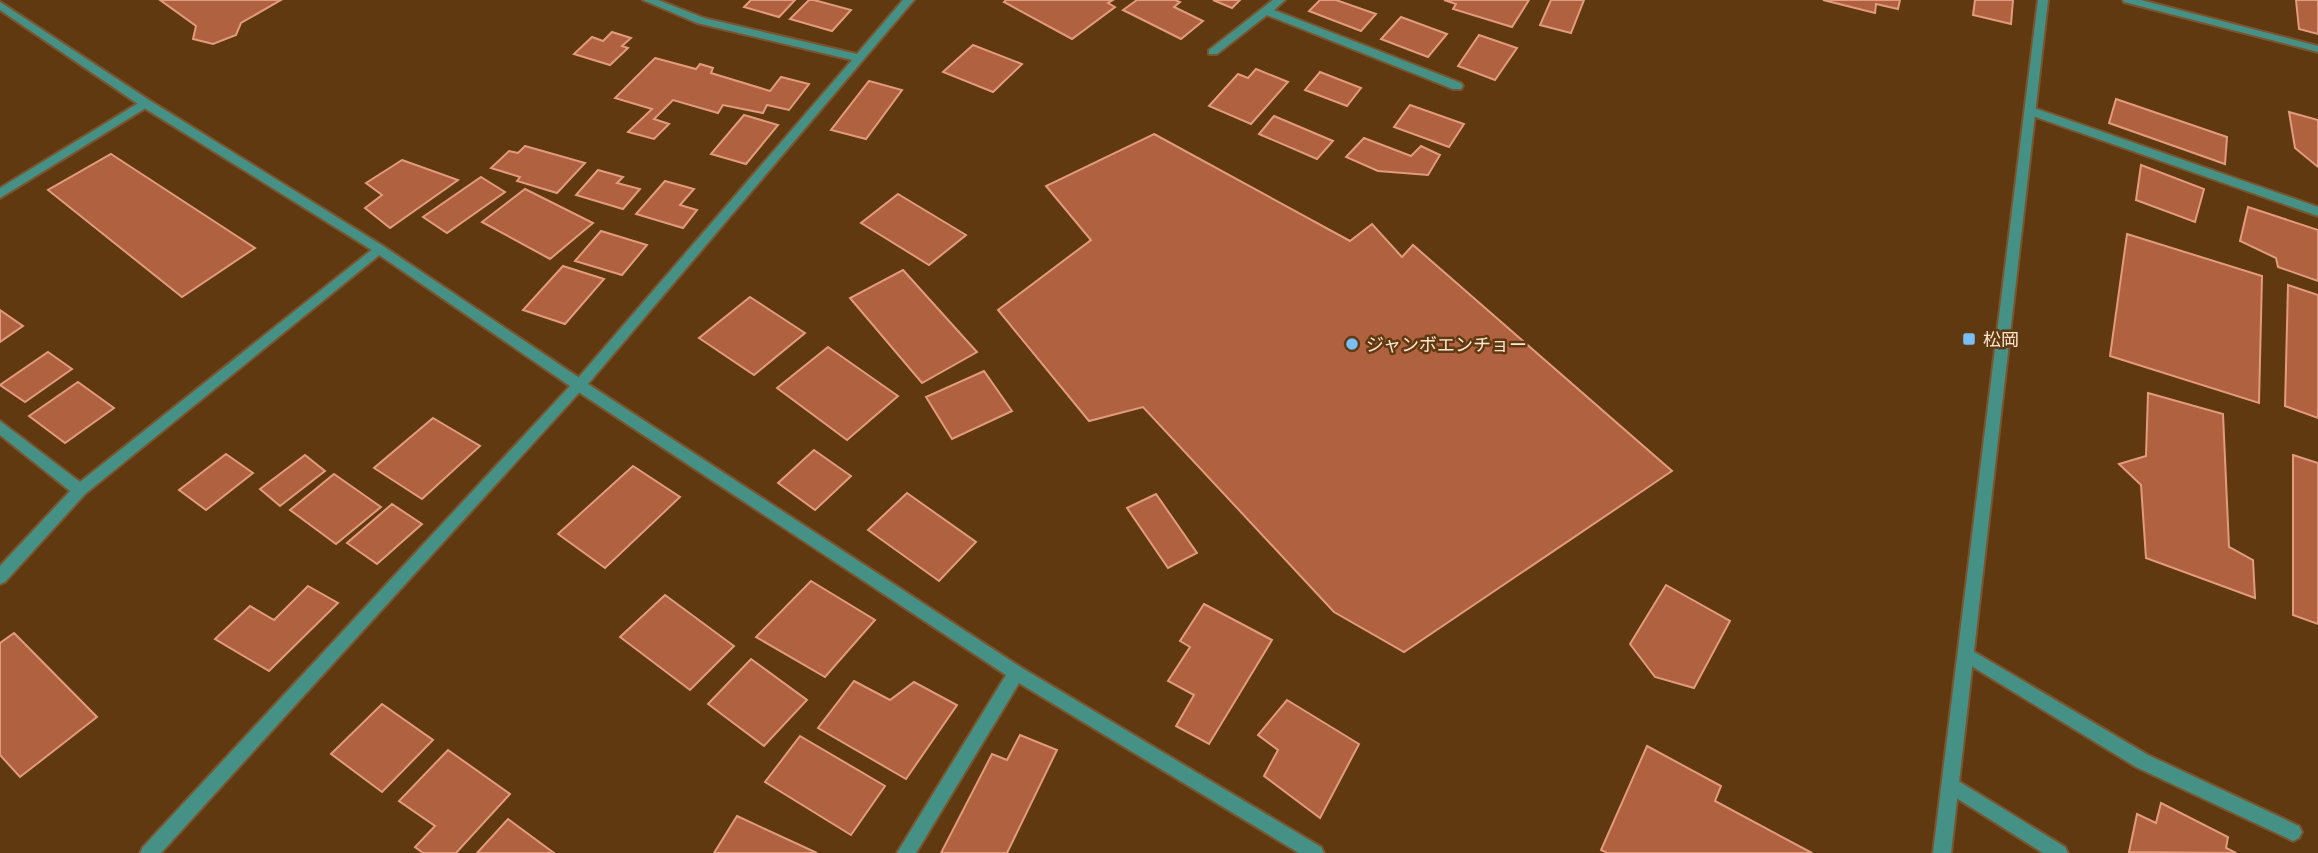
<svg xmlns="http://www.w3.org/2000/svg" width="2318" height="853" viewBox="0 0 2318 853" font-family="Ubuntu,'Noto Sans JP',sans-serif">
	<rect width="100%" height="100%" fill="#603910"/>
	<g fill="#b0613f" stroke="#e29b7d" stroke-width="2">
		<path d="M160 0H281L241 23 236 35 213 44 193 39 196 26Z"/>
		<path d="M751 0H795L779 17 744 7Z"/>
		<path d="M809 0H814L851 10 832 31 790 19Z"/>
		<path d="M1006 0H1113L1108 3 1115 7 1072 39 1004 2Z"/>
		<path d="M1137 0H1175L1180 2 1174 7 1203 21 1181 39 1123 10Z"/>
		<path d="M1213 0H1240L1232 8Z"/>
		<path d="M1320 0H1336L1376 14 1361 31 1309 11Z"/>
		<path d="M1444 0H1529L1512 27 1453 9 1456 4Z"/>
		<path d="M1551 0H1584L1571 33 1540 25Z"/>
		<path d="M1823 0H1900L1898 9 1876 4 1875 13Z"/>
		<path d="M1975 0H2013L2011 24 1973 15Z"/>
		<path d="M2296 0H2318V34L2299 29Z"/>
		<path d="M1401 17 1447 34 1428 57 1381 39Z"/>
		<path d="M612 32 631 38 622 46 628 48 610 65 574 54 592 37 603 41Z"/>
		<path d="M1479 35 1517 48 1495 80 1458 66Z"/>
		<path d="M973 45 1022 64 993 92 943 72Z"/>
		<path d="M655 58 696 69 700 64 713 68 711 73 770 91 781 77 809 84 789 110 767 105 763 113 723 105 718 113 673 100 654 119 669 124 654 139 628 132 652 109 615 98Z"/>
		<path d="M1256 69 1288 82 1251 124 1209 106 1238 74 1248 78Z"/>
		<path d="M1320 72 1361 88 1347 106 1305 90Z"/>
		<path d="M869 81 902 90 866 139 831 130Z"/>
		<path d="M2116 99 2227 137 2225 164 2109 123Z"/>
		<path d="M1410 105 1464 124 1449 147 1394 127Z"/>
		<path d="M2289 112 2318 120V167L2295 148Z"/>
		<path d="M744 115 778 125 746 164 711 154Z"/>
		<path d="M1274 116 1333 141 1317 159 1259 134Z"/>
		<path d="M1154 134 1350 241 1372 224 1402 257 1413 245 1672 471 1404 652 1334 612 1143 407 1089 421 998 310 1091 240 1046 186Z"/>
		<path d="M1364 138 1411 156 1421 146 1440 155 1428 175 1378 171 1346 157Z"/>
		<path d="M525 146 585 163 557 193 517 181 520 177 491 168 509 151 518 153Z"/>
		<path d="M111 154 255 248 182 297 48 190Z"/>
		<path d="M402 160 458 180 390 228 365 208 382 195 366 183Z"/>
		<path d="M2141 165 2204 189 2195 222 2136 200Z"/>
		<path d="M598 170 623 177 617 183 640 189 623 209 576 195Z"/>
		<path d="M481 177 505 192 447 233 423 217Z"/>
		<path d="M665 181 694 189 680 205 697 210 683 228 636 214Z"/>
		<path d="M525 189 593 223 550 259 482 222Z"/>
		<path d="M898 194 966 235 929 265 861 223Z"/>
		<path d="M2248 207 2318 230V281L2278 267 2276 258 2240 241Z"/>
		<path d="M601 231 647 245 622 275 575 261Z"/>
		<path d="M2127 234 2262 276 2259 403 2110 356Z"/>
		<path d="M563 266 604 279 565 324 523 310Z"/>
		<path d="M903 270 977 352 922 383 850 298Z"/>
		<path d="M2288 285 2318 295V418L2285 406Z"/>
		<path d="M750 297 805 333 754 375 699 338Z"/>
		<path d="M0 310 23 326 0 342Z"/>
		<path d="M828 347 898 396 847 440 777 388Z"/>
		<path d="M48 352 72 369 25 402 0 385Z"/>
		<path d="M984 371 1012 411 952 439 926 397Z"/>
		<path d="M78 382 114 408 65 443 29 416Z"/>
		<path d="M2148 393 2223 414 2229 547 2253 560 2255 598 2146 558 2141 485 2119 464 2146 456Z"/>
		<path d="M433 418 480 446 422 499 374 468Z"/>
		<path d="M814 450 851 476 815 510 778 483Z"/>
		<path d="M226 454 253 473 206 510 179 490Z"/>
		<path d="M305 455 325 471 280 506 260 489Z"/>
		<path d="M2293 455 2318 463V624L2293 615Z"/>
		<path d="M633 466 680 497 605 568 558 534Z"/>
		<path d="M334 474 381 507 336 544 290 510Z"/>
		<path d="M907 493 976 542 939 581 868 530Z"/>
		<path d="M1156 494 1197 553 1168 568 1127 508Z"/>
		<path d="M392 504 422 524 377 564 347 543Z"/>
		<path d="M811 581 875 620 825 677 756 637Z"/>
		<path d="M1666 585 1730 621 1694 688 1655 677 1630 644Z"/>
		<path d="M308 586 338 603 269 671 215 639 250 606 274 620Z"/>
		<path d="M665 595 734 646 690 690 620 637Z"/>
		<path d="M1204 604 1272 640 1209 744 1176 726 1194 695 1168 681 1190 647 1180 641Z"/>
		<path d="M14 633 97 717 20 777 0 755V643Z"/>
		<path d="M751 659 807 700 764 746 708 704Z"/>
		<path d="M854 681 890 700 914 682 957 705 906 779 818 728Z"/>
		<path d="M1287 700 1359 744 1320 818 1264 776 1278 750 1258 735Z"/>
		<path d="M382 704 433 740 382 792 331 754Z"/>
		<path d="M1020 735 1057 750 1007 853H941L992 754 1007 760Z"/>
		<path d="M800 736 885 786 851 835 765 782Z"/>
		<path d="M1647 746 1721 786 1715 801 1812 853H1607L1601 850Z"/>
		<path d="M448 750 510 794 456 853H423L415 847 435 826 399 801Z"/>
		<path d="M2161 803 2228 837 2226 848 2236 853 2129 852 2137 814 2156 823Z"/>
		<path d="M737 816 817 853H714Z"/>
		<path d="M508 819 554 853H477Z"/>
	</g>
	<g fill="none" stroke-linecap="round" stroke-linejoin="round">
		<g stroke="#79552f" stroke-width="4">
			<g id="minor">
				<path d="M643 0H658L704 18 857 54 903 0H914L588 384 1022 668 1321 847 1324 853H1299L1019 683 916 853H897L1006 675 574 389 572 385 852 60 697 23Z"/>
				<path d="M1273 0H1285L1274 10 1461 83 1463 86 1461 89H1453L1267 15 1217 54H1209V50Z"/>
				<path d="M2123 0H2141L2318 46V52L2124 2Z"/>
				<path d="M145 99 151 103 149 106 0 198V188Z"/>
				<path d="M2031 107 2318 207V216L2027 114 2025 111Z"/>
				<path d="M379 244 383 246 385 249 383 252 85 494 5 582 0 584V566L70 491 0 435V421L80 482Z"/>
				<path d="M1966 647 2148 755 2299 826 2302 832 2299 838 2293 841 2287 838 2136 767 1960 659 1958 654 1960 649Z"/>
				<path d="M1950 776 2065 847 2068 853H2043L1944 790 1942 784 1944 778Z"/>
			</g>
		</g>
		<g stroke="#79552f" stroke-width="4">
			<g id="tertiary">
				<path d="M2038 0H2048L1951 853H1933Z"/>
				<path d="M0 2 149 100 383 246 584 381 586 385 161 853H140L143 847 570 386 375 252 141 106 0 10Z"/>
			</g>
		</g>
		<use href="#minor" fill="#459186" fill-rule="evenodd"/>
		<use href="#tertiary" fill="#459186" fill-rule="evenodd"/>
	</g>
	<g fill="#78bff7" stroke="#603910" stroke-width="2.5">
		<rect x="1962" y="332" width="14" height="14" rx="3.5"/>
		<circle cx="1352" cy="344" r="7"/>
	</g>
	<g text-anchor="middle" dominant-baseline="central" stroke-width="5" stroke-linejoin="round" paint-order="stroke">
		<g font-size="18" fill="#fee6d1" stroke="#603910" text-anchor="start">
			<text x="1983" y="339">松岡</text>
			<text x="1366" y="344">ジャンボエンチョー</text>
		</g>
	</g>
</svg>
